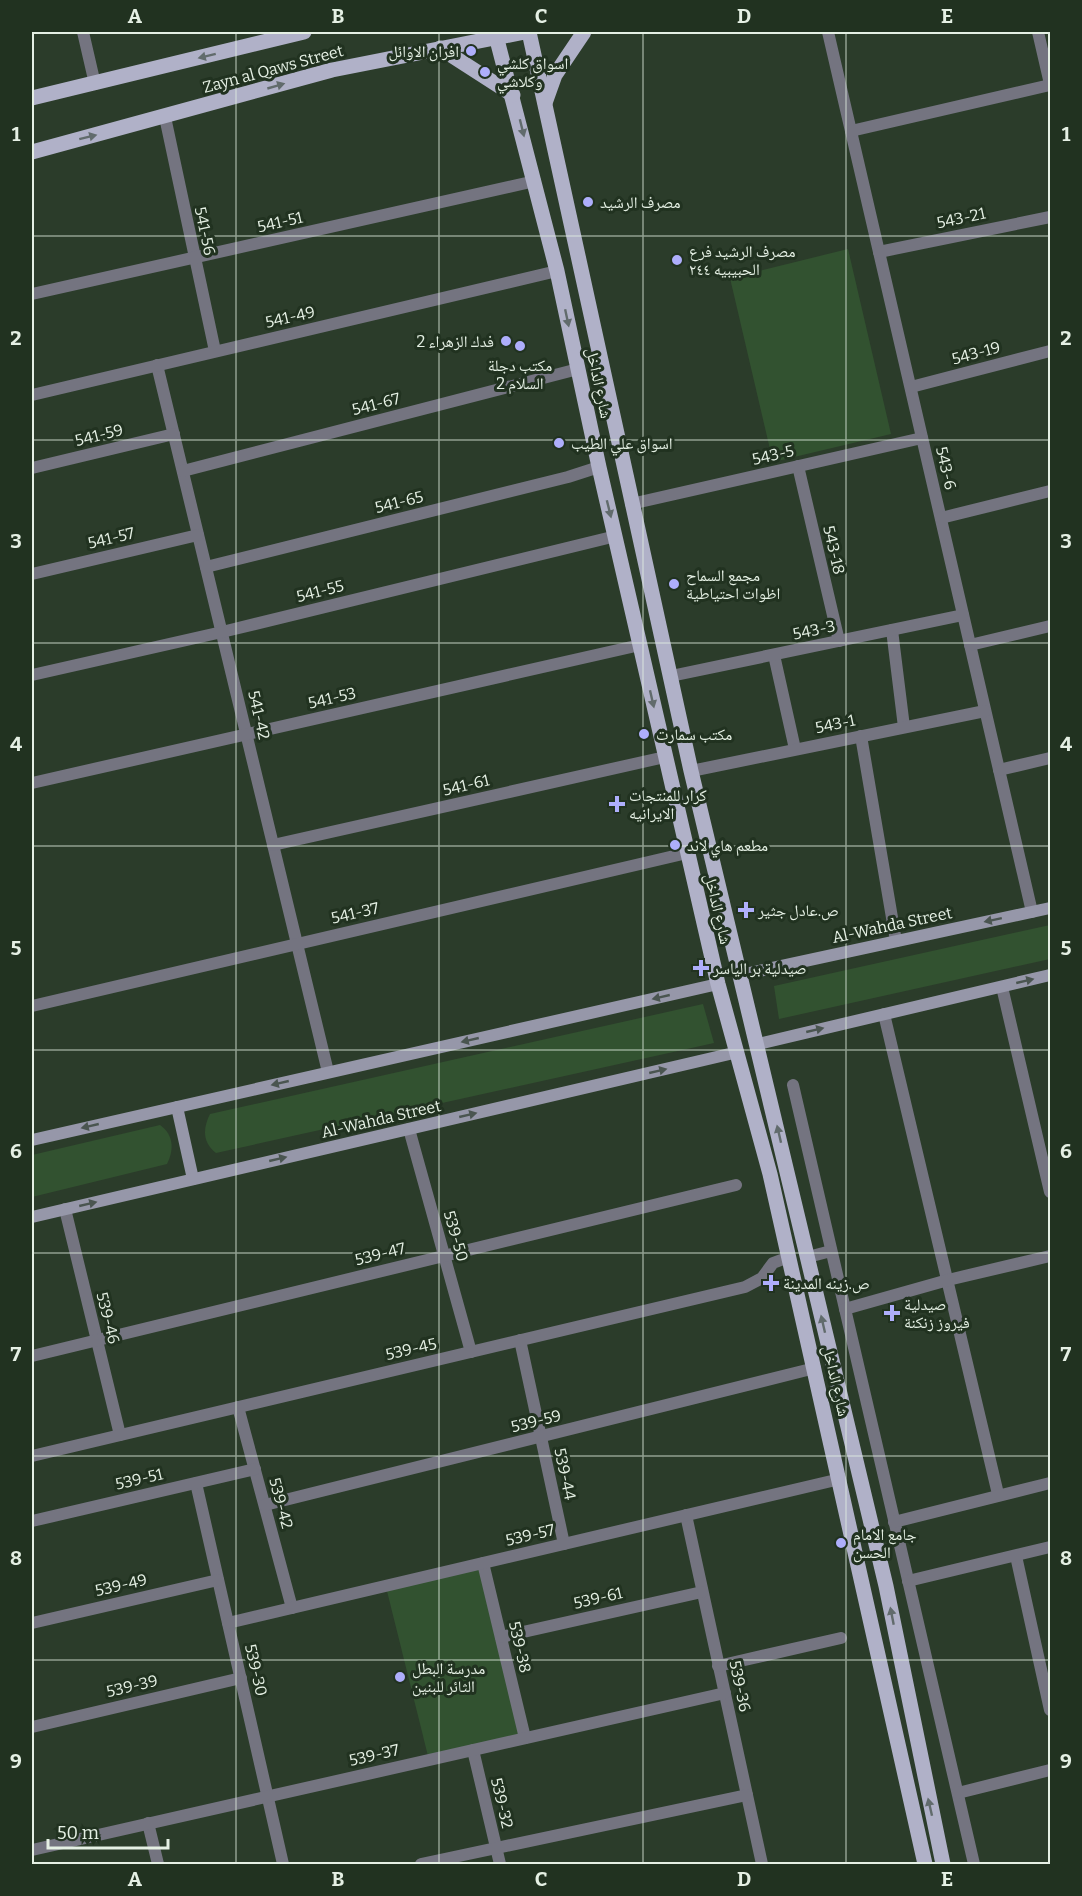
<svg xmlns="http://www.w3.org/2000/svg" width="1082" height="1896" viewBox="0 0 1082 1896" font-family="Bitter,'Noto Naskh Arabic',serif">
	<rect width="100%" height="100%" fill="#2b3c2a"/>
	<g fill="#325230">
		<path d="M848 249 891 434 773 462 730 278Z"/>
		<path d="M1050 925V959L779 1019 774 986Z"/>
		<path d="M703 1004 714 1043 216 1153C202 1142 203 1128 210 1114Z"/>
		<path d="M160 1125C174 1135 174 1150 167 1164L32 1197V1155Z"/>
		<path d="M483 1563 525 1738 429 1760 385 1583Z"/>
	</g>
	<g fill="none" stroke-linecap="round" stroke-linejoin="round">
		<g stroke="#747480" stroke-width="12">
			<path d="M83 32 95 84"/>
			<path d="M828 32 1032 912"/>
			<path d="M1038 32 1050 84"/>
			<path d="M165 117 215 351"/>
			<path d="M851 131 1050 85"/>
			<path d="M879 252 1050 217"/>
			<path d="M32 294 535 181"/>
			<path d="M157 365 328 1072"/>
			<path d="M911 387 1050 351"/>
			<path d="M32 395 557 271"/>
			<path d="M798 466 839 641"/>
			<path d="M32 468 174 434"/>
			<path d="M183 471 578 369"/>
			<path d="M631 504 922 438"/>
			<path d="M941 518 1050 491"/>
			<path d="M206 567 568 477 599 467"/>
			<path d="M32 574 198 535"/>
			<path d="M892 630 904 727"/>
			<path d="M970 645 1050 626"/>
			<path d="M774 655 795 749"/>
			<path d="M32 675 222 632 616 536"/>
			<path d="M671 676 963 615"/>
			<path d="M861 736 896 941"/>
			<path d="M999 770 1050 758"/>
			<path d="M691 771 985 711"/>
			<path d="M32 783 640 645"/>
			<path d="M273 845 665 757"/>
			<path d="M1002 987 1050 1192"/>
			<path d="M32 1006 687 853"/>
			<path d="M884 1014 998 1494"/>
			<path d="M793 1085 974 1864"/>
			<path d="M409 1129 471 1352"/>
			<path d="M65 1209 120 1435"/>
			<path d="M808 1257 831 1251"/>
			<path d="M845 1309 948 1280 1050 1256"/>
			<path d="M520 1340 564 1544"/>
			<path d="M32 1356 736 1185"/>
			<path d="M238 1407 292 1608"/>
			<path d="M32 1456 745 1287 762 1278 773 1263 789 1257"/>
			<path d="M196 1483 283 1864"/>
			<path d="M265 1505 815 1368"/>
			<path d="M686 1515 762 1864"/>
			<path d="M32 1521 255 1469"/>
			<path d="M894 1522 1050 1483"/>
			<path d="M1016 1556 1050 1710"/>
			<path d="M483 1563 525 1738"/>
			<path d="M908 1581 1050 1547"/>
			<path d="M32 1623 218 1580"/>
			<path d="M228 1623 840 1479"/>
			<path d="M501 1637 702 1592"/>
			<path d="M718 1666 841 1638"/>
			<path d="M32 1727 241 1678"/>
			<path d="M473 1750 500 1864"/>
			<path d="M958 1793 1050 1770"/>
			<path d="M148 1823 158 1864"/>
			<path d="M32 1850 725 1693"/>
			<path d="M421 1864 747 1795"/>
		</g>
		<g stroke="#9697a9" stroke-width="12">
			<path d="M740 975 1050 908"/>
			<path d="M758 1044 1050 975"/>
			<path d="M177 1107 193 1179"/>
			<path d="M32 1140 718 984"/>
			<path d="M32 1217 738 1052"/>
		</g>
		<g stroke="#b0b1c8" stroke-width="15">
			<path d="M495 32 557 271 599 467 718 984 770 1174 925 1864"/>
			<path d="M529 32 691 771 886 1586 943 1864"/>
			<path d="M440 48 513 95"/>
			<path d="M32 98 304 32"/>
			<path d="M545 103 555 75 584 32"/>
			<path d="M32 152 332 70 525 32"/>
		</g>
	</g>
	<defs><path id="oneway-solid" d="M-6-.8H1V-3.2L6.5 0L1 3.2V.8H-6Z" transform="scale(1.5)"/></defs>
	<g fill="#616b6c">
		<use href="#oneway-solid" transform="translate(207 56) rotate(166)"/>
		<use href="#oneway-solid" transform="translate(276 86) rotate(-16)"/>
		<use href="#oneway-solid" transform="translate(522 128) rotate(76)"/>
		<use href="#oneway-solid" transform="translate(88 137) rotate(-14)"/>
		<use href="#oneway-solid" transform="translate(567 318) rotate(78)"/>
		<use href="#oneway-solid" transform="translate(609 509) rotate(76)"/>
		<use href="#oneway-solid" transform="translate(652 699) rotate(77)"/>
		<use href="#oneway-solid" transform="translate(779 1134) rotate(-103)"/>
		<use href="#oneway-solid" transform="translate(823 1324) rotate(-103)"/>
		<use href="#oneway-solid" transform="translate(892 1616) rotate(-101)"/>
		<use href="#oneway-solid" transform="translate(930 1807) rotate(-103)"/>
	</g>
	<g fill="#4a5550">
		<use href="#oneway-solid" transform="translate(993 920) rotate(168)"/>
		<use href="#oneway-solid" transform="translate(1025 981) rotate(-13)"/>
		<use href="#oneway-solid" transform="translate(661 997) rotate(167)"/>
		<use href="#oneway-solid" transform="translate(815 1030) rotate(-13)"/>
		<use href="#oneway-solid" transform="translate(470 1040) rotate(167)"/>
		<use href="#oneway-solid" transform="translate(658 1071) rotate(-13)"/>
		<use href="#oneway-solid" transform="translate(280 1083) rotate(167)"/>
		<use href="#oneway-solid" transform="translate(468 1115) rotate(-13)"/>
		<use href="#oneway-solid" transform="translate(90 1126) rotate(167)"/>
		<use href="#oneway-solid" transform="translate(278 1159) rotate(-13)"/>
		<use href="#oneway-solid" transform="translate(88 1204) rotate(-13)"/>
	</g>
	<path fill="none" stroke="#e5f0e4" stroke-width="1.5" stroke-opacity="0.55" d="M236 32V1864M439 32V1864M643 32V1864M846 32V1864M32 236H1050M32 440H1050M32 643H1050M32 846H1050M32 1050H1050M32 1253H1050M32 1456H1050M32 1660H1050"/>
	<g fill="#aeaefb" stroke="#213220" stroke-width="2">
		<circle cx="471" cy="51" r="6"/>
		<circle cx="485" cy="72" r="6"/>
		<circle cx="588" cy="202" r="6"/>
		<circle cx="677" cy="260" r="6"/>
		<circle cx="506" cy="341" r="6"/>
		<circle cx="520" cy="346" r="6"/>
		<circle cx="559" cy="443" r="6"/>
		<circle cx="674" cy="584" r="6"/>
		<circle cx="644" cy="734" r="6"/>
		<path d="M614 795h6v6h6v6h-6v6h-6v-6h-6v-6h6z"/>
		<circle cx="675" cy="845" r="6"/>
		<path d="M743 901h6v6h6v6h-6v6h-6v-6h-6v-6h6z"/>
		<path d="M698 959h6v6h6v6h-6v6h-6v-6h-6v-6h6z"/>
		<path d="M768 1274h6v6h6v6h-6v6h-6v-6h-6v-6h6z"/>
		<path d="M889 1304h6v6h6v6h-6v6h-6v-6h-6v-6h6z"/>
		<circle cx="841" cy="1543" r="6"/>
		<circle cx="400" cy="1677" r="6"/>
	</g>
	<g text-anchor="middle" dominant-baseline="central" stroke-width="6" stroke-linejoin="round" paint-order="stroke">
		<g font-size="16" fill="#e5f0e4" stroke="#213220" text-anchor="start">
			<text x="459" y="51" text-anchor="end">افران الاوائل</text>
			<text x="497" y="63">اسواق كلشي<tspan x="497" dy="18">وكلاشي</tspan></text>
			<text x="600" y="202">مصرف الرشيد</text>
			<text x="689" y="251">مصرف الرشيد فرع<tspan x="689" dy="18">الحبيبيه ٢٤٤</tspan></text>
			<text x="494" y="341" text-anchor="end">فدك الزهراء 2</text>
			<text x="520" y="365" text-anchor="middle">مكتب دجلة<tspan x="520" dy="18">السلام 2</tspan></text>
			<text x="571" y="443">اسواق علي الطيب</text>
			<text x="686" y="575">مجمع السماح<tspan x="686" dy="18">اظوات احتياطية</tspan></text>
			<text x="656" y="734">مكتب سمارت</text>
			<text x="629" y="795">كرار للمنتجات<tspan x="629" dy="18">الايرانيه</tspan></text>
			<text x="687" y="845">مطعم هاي لاند</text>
			<text x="758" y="910">ص.عادل جثير</text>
			<text x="713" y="968">صيدلية بر الياسر</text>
			<text x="783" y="1283">ص.زينه المدينة</text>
			<text x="904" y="1304">صيدلية<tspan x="904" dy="18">فيروز زنكنة</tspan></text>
			<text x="853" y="1534">جامع الامام<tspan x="853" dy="18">الحسن</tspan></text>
			<text x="412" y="1668">مدرسة البطل<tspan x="412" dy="18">الثائر للبنين</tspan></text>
		</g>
		<g font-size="16" fill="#e5f0e4" stroke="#213220">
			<text transform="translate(273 69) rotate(-15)">Zayn al Qaws Street</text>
			<text transform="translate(961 218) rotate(-12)">543-21</text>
			<text transform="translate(280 222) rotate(-13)">541-51</text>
			<text transform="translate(205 231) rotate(78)">541-56</text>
			<text transform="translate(290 317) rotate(-13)">541-49</text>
			<text transform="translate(976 353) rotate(-15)">543-19</text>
			<text transform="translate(599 383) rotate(78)">شارع الداخل</text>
			<text transform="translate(376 404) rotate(-14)">541-67</text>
			<text transform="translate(99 435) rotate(-14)">541-59</text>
			<text transform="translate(773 455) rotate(-13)">543-5</text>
			<text transform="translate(946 468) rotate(77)">543-6</text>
			<text transform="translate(399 502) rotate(-14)">541-65</text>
			<text transform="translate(111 538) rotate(-13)">541-57</text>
			<text transform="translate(834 550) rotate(77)">543-18</text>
			<text transform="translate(320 591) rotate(-14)">541-55</text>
			<text transform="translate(814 630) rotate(-12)">543-3</text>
			<text transform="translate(332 698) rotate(-13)">541-53</text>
			<text transform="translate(259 715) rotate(77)">541-42</text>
			<text transform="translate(835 724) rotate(-12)">543-1</text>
			<text transform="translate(466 785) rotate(-13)">541-61</text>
			<text transform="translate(718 909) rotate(77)">شارع الداخل</text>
			<text transform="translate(355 913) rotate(-13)">541-37</text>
			<text transform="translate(892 925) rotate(-12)">Al-Wahda Street</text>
			<text transform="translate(381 1119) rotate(-13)">Al-Wahda Street</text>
			<text transform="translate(456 1236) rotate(74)">539-50</text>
			<text transform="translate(380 1254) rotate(-14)">539-47</text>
			<text transform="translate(108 1318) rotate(76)">539-46</text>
			<text transform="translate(411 1349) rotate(-13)">539-45</text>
			<text transform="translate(836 1381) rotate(77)">شارع الداخل</text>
			<text transform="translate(536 1421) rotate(-14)">539-59</text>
			<text transform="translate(565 1474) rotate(78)">539-44</text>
			<text transform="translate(139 1479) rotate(-13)">539-51</text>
			<text transform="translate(281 1503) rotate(75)">539-42</text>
			<text transform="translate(530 1535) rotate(-13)">539-57</text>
			<text transform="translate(121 1585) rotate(-13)">539-49</text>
			<text transform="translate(598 1598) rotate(-13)">539-61</text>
			<text transform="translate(520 1647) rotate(77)">539-38</text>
			<text transform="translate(256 1670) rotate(77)">539-30</text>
			<text transform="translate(132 1686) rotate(-13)">539-39</text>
			<text transform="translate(740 1686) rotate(78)">539-36</text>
			<text transform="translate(374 1755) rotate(-13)">539-37</text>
			<text transform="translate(502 1803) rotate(77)">539-32</text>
		</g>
	</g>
	<rect width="1082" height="1896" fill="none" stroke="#213220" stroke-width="66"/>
	<path d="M48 1839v9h120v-9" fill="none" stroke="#e5f0e4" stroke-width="3"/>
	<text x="57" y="1839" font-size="18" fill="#e5f0e4" stroke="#213220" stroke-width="4.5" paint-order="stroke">50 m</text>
	<rect x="33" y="33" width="1016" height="1830" fill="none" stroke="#e5f0e4" stroke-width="2"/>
	<g font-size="20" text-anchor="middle" font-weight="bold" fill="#e5f0e4">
		<text x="135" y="23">A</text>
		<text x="338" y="23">B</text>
		<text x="541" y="23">C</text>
		<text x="744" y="23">D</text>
		<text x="947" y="23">E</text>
		<text x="16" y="141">1</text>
		<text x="1066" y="141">1</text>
		<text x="16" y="345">2</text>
		<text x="1066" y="345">2</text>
		<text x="16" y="548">3</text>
		<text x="1066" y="548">3</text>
		<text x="16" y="751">4</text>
		<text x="1066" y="751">4</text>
		<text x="16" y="955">5</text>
		<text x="1066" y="955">5</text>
		<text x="16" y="1158">6</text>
		<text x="1066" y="1158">6</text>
		<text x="16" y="1361">7</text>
		<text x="1066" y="1361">7</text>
		<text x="16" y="1565">8</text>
		<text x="1066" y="1565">8</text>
		<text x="16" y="1768">9</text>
		<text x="1066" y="1768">9</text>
		<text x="135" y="1886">A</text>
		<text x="338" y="1886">B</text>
		<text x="541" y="1886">C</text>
		<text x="744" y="1886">D</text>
		<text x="947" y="1886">E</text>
	</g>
</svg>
